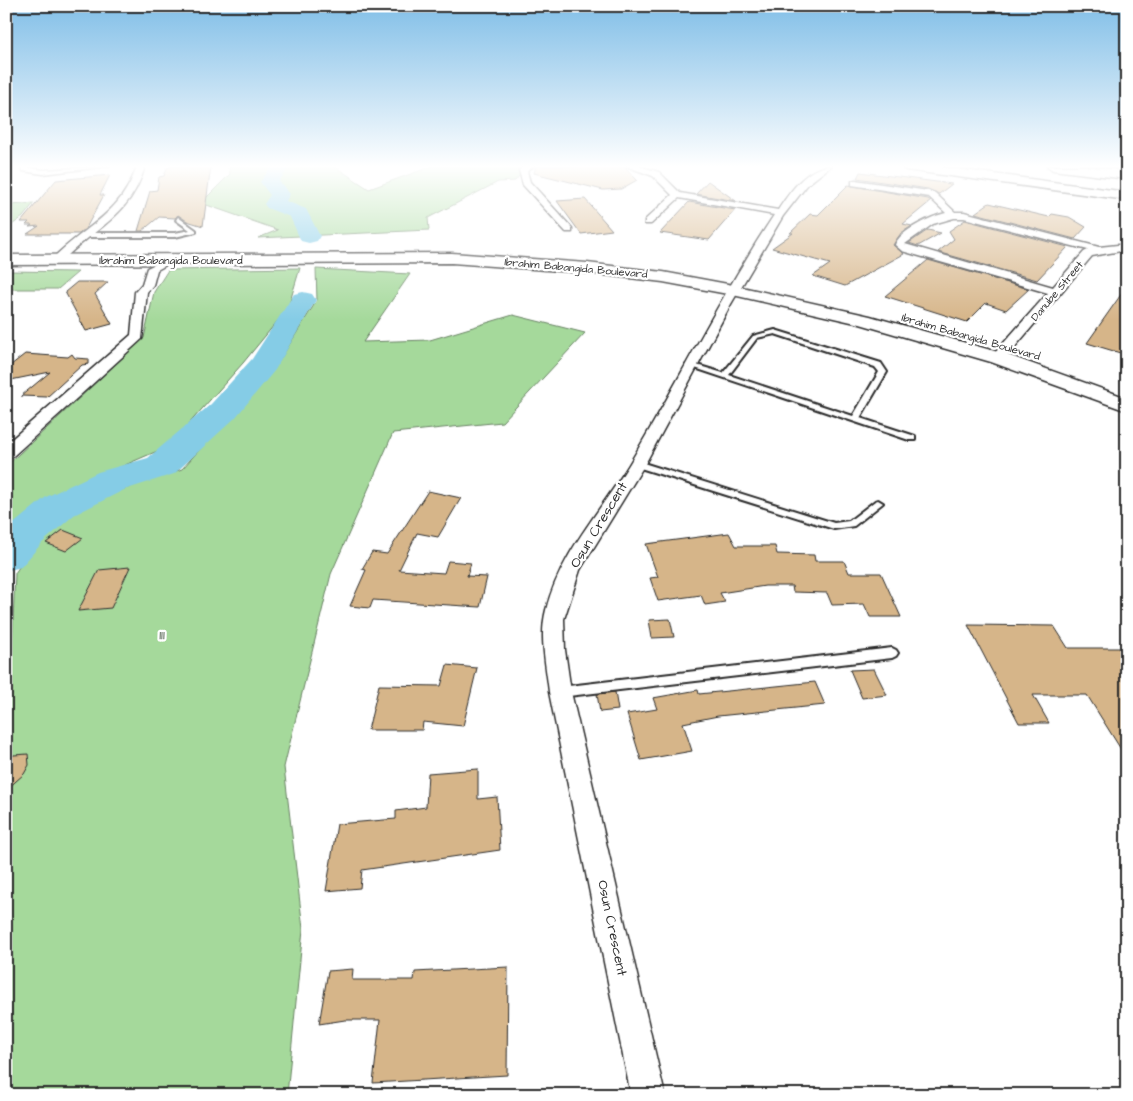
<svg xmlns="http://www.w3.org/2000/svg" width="1133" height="1101" viewBox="0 0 1133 1101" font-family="'Architects Daughter',sans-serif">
	<rect width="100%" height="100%" fill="#fff"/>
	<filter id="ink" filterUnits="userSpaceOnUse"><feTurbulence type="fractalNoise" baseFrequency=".02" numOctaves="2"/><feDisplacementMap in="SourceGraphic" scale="10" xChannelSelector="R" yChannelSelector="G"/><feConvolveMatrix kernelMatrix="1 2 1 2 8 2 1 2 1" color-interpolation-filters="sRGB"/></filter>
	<g filter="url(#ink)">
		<g fill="#a5d99b" stroke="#688263">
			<path d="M229 166H334L369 189 433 166H514L523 171 515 181 498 182 428 218 429 230 258 238 278 230 201 203 230 174Z"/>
			<path d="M6 203 12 205 34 203 23 217 6 229Z"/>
			<path d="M300 268 288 308 243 363 169 446 104 474 11 530 6 537V466L144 338 154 292 168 270Z"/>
			<path d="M316 269 410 274 363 342 430 340 513 315 585 333 502 422 393 433 331 574 284 767 303 929 287 1095H6V702L12 649 15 573 47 527 93 500 182 469 278 363 317 300Z"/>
			<path d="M6 271H8L78 272 58 289H6Z"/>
		</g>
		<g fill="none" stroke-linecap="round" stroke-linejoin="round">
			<g fill="#85cce6" fill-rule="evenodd">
				<path d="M272 166H290L279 181 290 194 286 201 306 209 320 236 317 241 309 243 301 241 290 217 267 208 264 204 270 195 260 182Z"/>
				<path d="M303 292 312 294 316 300 275 370 235 418 174 474 124 490 74 515 42 543 21 567 6 571V530L46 497 98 472 148 458 211 404 252 359 294 294Z"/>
			</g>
		</g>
		<g fill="#d6b589" stroke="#2b2b2b">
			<path d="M173 166H211L203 226 187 221 178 215 175 218 159 217 142 231H138L150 191 157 190 159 177 164 176 167 168Z"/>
			<path d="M536 166H624L637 180 621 189 603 190 534 173Z"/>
			<path d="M860 172 952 184 939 194 928 189 857 178Z"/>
			<path d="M110 175 100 195H104L86 228 79 234H27L39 226 29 227 32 225H26L29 222H21L56 180Z"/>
			<path d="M708 181 736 201 696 194Z"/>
			<path d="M848 185 928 199 931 201 903 224 912 226 901 233 893 245 904 254 845 286 813 276 830 264 772 248 793 233H790L810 214 818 215Z"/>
			<path d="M585 199 598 214 612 230 581 234 557 201Z"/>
			<path d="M689 202 735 210 709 240 660 233Z"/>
			<path d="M989 203 1049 217 1052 214 1069 217 1086 227 1075 239 975 213Z"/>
			<path d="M965 220 1068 247 1037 280 938 252 954 239 949 231Z"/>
			<path d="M928 230 941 233 918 246 909 243Z"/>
			<path d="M928 260 1029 289 1006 310 986 303 967 322 885 296Z"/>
			<path d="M77 282H108L95 294 112 324 86 331 65 292Z"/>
			<path d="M1127 286V355L1087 343Z"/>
			<path d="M25 354 68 357 72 354 75 358 89 359V364L82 365 47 397 21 396 50 372 6 381V369Z"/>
			<path d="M428 491 461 498 438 537 417 533 399 570 444 573 448 561 471 563 467 576 487 577 480 607 373 600 370 608 350 606 366 570 362 569 372 552 387 554Z"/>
			<path d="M63 530 83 538 66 551 46 543Z"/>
			<path d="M729 533 736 546H775L777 554 814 555 815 561H844L849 573H881L901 617H870L864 604 832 605 827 593 793 592 792 586H765L720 593 725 602 705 605 701 595 658 601 650 578 658 577 646 544Z"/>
			<path d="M130 567 111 608 78 611 99 570Z"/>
			<path d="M670 619 674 637 652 638 649 620Z"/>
			<path d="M968 625 1054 626 1068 648H1127V759L1087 695H1033L1049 723H1019Z"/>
			<path d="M447 665 477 668 463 726 423 722 422 730H368L379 685 441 686Z"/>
			<path d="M874 669 887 695 862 698 850 670Z"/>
			<path d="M815 682 825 705 718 716 683 723 692 751 641 760 627 714 657 709 653 698 698 690 699 694Z"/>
			<path d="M615 692 618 710 600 712 597 694Z"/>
			<path d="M28 754 29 765 24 774 6 790V758L14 755Z"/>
			<path d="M478 769V799L497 797 500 850 362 870 360 888 326 891 337 824 396 819V811L426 807 428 773Z"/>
			<path d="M508 967 507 1075 373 1083 380 1020H345L319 1024 328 971 353 969 352 980H414L415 972Z"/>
		</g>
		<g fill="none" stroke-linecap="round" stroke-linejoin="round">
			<g stroke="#2b2b2b" stroke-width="4">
				<g id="lane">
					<path d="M178 217 196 230V232L175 237H85L82 235 85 233H175L190 230 176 220Z"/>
					<path d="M775 330 881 363 887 372 860 418 915 436V440H909L686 365 690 363 723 373 753 336ZM775 334 875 367 879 372 853 416 729 375 757 338Z"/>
					<path d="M637 461 834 523 849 521 875 501 878 500 883 503 854 526 834 529 634 466 633 464 634 462Z"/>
					<path d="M892 648 896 650 898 653 896 656 892 658 560 697 556 696 554 692 556 688 560 687Z"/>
				</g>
			</g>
			<g stroke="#2b2b2b" stroke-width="3">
				<g id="street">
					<path d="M21 166 43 170 109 166 43 174 23 171Z"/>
					<path d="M137 166H145C130 218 94 227 60 263H52V259C86 225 121 215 137 166Z"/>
					<path d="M524 166H534L527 171 530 182 572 228V232H566L523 185 519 170Z"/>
					<path d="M626 166H639L659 172 680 193 778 210C790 192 807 166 831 166L808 184 783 216 731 304 645 464 580 570 564 619 565 650 571 692 665 1095H631L549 692C546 665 539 636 546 610 560 554 601 511 630 463 679 381 721 295 774 215L679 198 651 224H645V220L672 195 653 176Z"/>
					<path d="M855 180 928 191 935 193 955 212H964L1099 247 1127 244V250L1092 256 1003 361H993L991 358 993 355 1048 293 902 251 895 245C899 231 932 216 946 213L929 197 852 185V181ZM954 218H964L1088 250 1084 252 1053 287 905 244 933 224Z"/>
					<path d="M170 257 175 260 157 270 153 285 147 292 142 339 12 457 6 458V444L131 335 135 292 142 284 147 268Z"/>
				</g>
			</g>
			<g stroke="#2b2b2b" stroke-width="3">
				<path id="secondary" d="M452 253 587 263 663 272 733 285 870 316 1005 354 1127 398V411L991 362 860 324 733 295 663 282 587 273 452 263 6 265V255Z"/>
			</g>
			<g stroke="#2b2b2b" stroke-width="3">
				<g id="highway">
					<path d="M900 166H934L1127 192V200L906 170Z"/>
					<path d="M1047 166H1085L1127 171V179L1053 170Z"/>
				</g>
			</g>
			<use href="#lane" fill="#fff" fill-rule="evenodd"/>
			<use href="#street" fill="#fff" fill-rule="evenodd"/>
			<use href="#secondary" fill="#fff" fill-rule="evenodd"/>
			<use href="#highway" fill="#fff" fill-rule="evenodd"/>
		</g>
	</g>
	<linearGradient id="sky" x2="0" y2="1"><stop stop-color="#80bee7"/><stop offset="0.52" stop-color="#fff"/><stop offset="1" stop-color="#fff" stop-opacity="0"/></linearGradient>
	<rect width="1133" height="320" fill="url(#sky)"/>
	<g text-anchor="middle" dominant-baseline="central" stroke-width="4.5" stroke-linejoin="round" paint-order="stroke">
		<g font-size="11" fill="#2b2b2b" stroke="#fff">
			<text x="171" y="260">Ibrahim Babangida Boulevard</text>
			<text transform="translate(576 268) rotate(5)">Ibrahim Babangida Boulevard</text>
			<text transform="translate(1057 291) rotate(-50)">Danube Street</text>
			<text transform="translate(971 337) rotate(16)">Ibrahim Babangida Boulevard</text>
		</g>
		<g font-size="14" fill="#2b2b2b" stroke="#fff">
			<text transform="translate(599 525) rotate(-59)">Osun Crescent</text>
			<text transform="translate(612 928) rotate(78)">Osun Crescent</text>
		</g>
		<g font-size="14" fill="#505f4d" stroke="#fff">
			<text x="162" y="635">111</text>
		</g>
	</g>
	<rect width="1133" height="1101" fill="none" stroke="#fff" stroke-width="25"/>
	<rect x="12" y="12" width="1108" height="1076" fill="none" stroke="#2b2b2b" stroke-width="2" filter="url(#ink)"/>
</svg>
